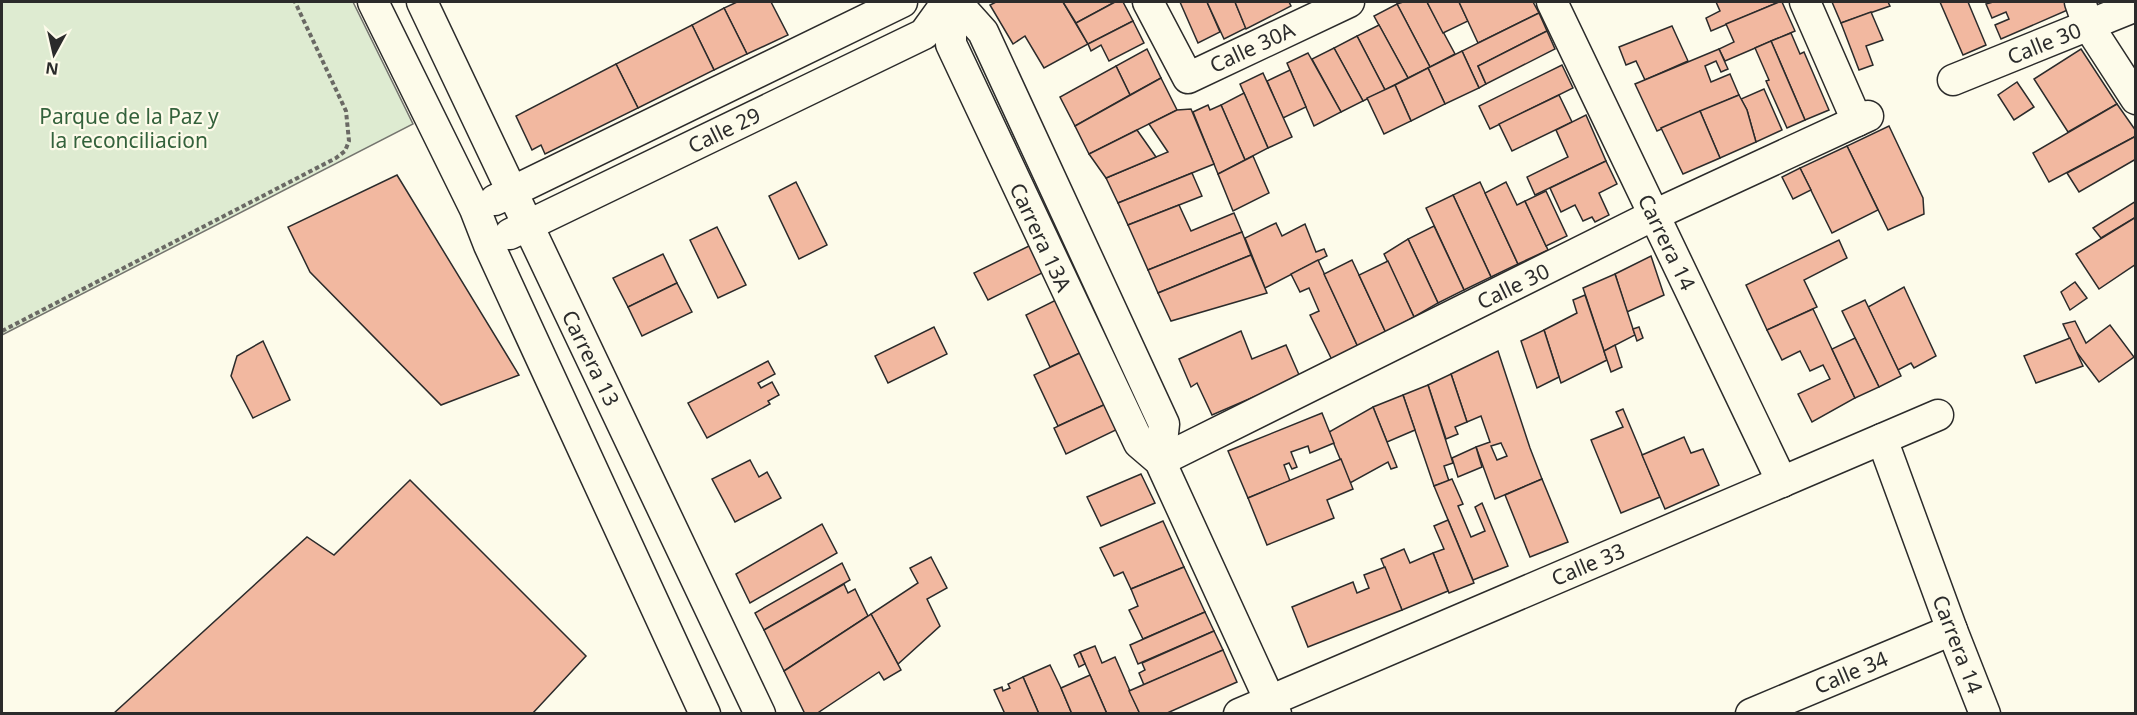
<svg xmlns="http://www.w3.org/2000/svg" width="2137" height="715" viewBox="0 0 2137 715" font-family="'Noto Sans',sans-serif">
	<rect width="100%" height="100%" fill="#fdfbea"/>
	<path fill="#deebd1" stroke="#74746e" stroke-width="1.5" d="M2 2H353L413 124 2 335Z"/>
	<g fill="#f2b8a0" stroke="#2b2b2b" stroke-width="1.5" fill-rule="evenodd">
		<path d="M737 2H771L788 35 747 54 724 8Z"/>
		<path d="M996 2H1063L1088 44 1044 68 1025 36 1013 44 990 5Z"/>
		<path d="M1063 2H1115L1076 23Z"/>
		<path d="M1115 2H1123L1133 21 1088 44 1076 23Z"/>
		<path d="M1180 2H1207L1220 32 1198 43Z"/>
		<path d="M1207 2H1235L1246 28 1224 39Z"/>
		<path d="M1235 2H1289L1291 6 1246 29Z"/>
		<path d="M1403 2H1427L1455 54 1430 67 1397 4Z"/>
		<path d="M1427 2H1459L1468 21 1443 33Z"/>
		<path d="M1459 2H1533L1539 13 1478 43Z"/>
		<path d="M1716 2H1779L1711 31 1706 18 1720 11Z"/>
		<path d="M1779 2H1782L1795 31 1725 61 1719 49 1734 42 1726 24Z"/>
		<path d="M1832 2H1888L1890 6 1841 23Z"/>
		<path d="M1940 2H1968L1986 45 1963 55Z"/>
		<path d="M1993 2H2078L2079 5 2001 39 1995 25 2009 19 2006 12 1992 18 1986 4Z"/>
		<path d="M1397 4 1430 67 1408 78 1374 16Z"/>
		<path d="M724 8 747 54 714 70 692 25Z"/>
		<path d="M1871 12 1883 40 1866 46 1873 65 1859 70 1841 23Z"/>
		<path d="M1539 13 1547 31 1478 66 1486 84 1479 88 1462 51Z"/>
		<path d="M1133 21 1144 43 1109 61 1101 45 1091 51 1088 44Z"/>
		<path d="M692 25 714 70 638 108 616 64Z"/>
		<path d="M1379 25 1408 78 1385 90 1357 36Z"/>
		<path d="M1672 26 1688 61 1645 80 1636 61 1626 65 1619 47Z"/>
		<path d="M1547 31 1555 49 1486 84 1478 66Z"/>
		<path d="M1791 33 1800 54 1804 52 1829 110 1805 120 1771 41Z"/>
		<path d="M1357 36 1385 90 1363 101 1334 48Z"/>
		<path d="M1771 41 1805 120 1787 128 1766 81 1769 80 1755 48Z"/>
		<path d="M1334 48 1363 101 1341 112 1312 59Z"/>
		<path d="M1147 49 1161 78 1130 95 1116 66Z"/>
		<path d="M1719 49 1728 69 1721 72 1716 61 1705 66 1711 82 1730 74 1739 95 1657 131 1635 84Z"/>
		<path d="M2081 49 2117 104 2068 132 2034 79Z"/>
		<path d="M1462 51 1479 88 1445 104 1428 68Z"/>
		<path d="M1308 53 1341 112 1314 126 1287 63Z"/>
		<path d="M616 64 638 108 545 154 541 145 532 150 516 116Z"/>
		<path d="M1562 65 1573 88 1490 129 1479 106Z"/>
		<path d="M1116 66 1130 95 1075 126 1060 97Z"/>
		<path d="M1428 68 1445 104 1411 121 1395 85Z"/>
		<path d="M1290 70 1306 107 1283 118 1267 81Z"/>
		<path d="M1263 73 1292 137 1268 148 1240 84Z"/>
		<path d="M1161 78 1177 110 1089 154 1075 126Z"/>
		<path d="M2017 82 2034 107 2014 120 1998 95Z"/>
		<path d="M1395 85 1411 121 1384 134 1367 98Z"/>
		<path d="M1764 89 1782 130 1756 142 1747 110 1741 99Z"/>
		<path d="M1244 93 1268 148 1245 160 1221 105Z"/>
		<path d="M1559 95 1572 122 1512 151 1499 124Z"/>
		<path d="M1739 95 1747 110 1756 142 1720 158 1700 111Z"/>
		<path d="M2117 104 2136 131V136L2049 182 2033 153Z"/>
		<path d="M1208 105 1210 110 1221 105 1245 160 1218 174 1193 112Z"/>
		<path d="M1191 109 1214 164 1118 203 1106 178 1168 152 1149 124 1177 110Z"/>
		<path d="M1700 111 1720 158 1683 174 1661 128Z"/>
		<path d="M1586 115 1606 161 1535 195 1527 177 1568 157 1556 130Z"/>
		<path d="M1889 126 1923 198 1924 214 1888 230 1847 146Z"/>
		<path d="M1137 130 1156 157 1106 178 1089 154Z"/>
		<path d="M2136 136V159L2079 192 2067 173Z"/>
		<path d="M1847 146 1878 210 1832 233 1800 168Z"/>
		<path d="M1253 156 1269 193 1233 211 1218 174Z"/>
		<path d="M1606 161 1617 184 1599 193 1609 215 1595 222 1592 217 1583 221 1575 205 1561 212 1550 188Z"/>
		<path d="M1800 168 1811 190 1793 199 1782 177Z"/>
		<path d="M1192 173 1202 196 1128 225 1118 203Z"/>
		<path d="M397 175 519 375 441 405 310 272 288 227Z"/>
		<path d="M796 182 827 245 799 259 769 196Z"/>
		<path d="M1480 182 1518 264 1491 277 1453 195Z"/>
		<path d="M1506 182 1517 205 1525 201 1548 250 1518 264 1485 193Z"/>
		<path d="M1546 191 1567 236 1546 246 1525 201Z"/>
		<path d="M1453 195 1491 277 1464 290 1426 208Z"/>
		<path d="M2136 201V217L2101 238 2093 228Z"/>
		<path d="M1179 205 1191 231 1234 213 1242 232 1148 270 1128 225Z"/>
		<path d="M2136 217V264L2099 289 2076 254Z"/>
		<path d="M1276 223 1282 236 1305 224 1316 252 1324 249 1327 256 1265 288 1245 238Z"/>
		<path d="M1434 226 1464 290 1438 303 1408 239Z"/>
		<path d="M717 227 746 285 718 298 690 240Z"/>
		<path d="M1242 232 1251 255 1158 293 1148 270Z"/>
		<path d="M1408 239 1438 303 1414 317 1384 254Z"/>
		<path d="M1839 240 1847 258 1804 280 1817 307 1767 330 1746 285Z"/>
		<path d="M1033 244 1046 271 988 300 974 273Z"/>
		<path d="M663 254 677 283 628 307 613 278Z"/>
		<path d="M1251 255 1267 293 1171 321 1158 293Z"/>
		<path d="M1651 256 1664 295 1627 312 1615 274Z"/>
		<path d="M1318 260 1358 347 1332 360 1310 315 1319 311 1309 288 1300 292 1291 274Z"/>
		<path d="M1352 260 1386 333 1358 347 1324 274Z"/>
		<path d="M1388 261 1414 317 1386 333 1359 275Z"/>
		<path d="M1615 274 1635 335 1604 351 1583 288Z"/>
		<path d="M2075 282 2087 298 2070 310 2061 292Z"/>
		<path d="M677 283 692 312 642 336 628 307Z"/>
		<path d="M1904 287 1936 356 1914 368 1911 363 1898 370 1868 307Z"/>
		<path d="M1585 295 1607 360 1561 383 1544 330 1577 313 1573 300Z"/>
		<path d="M1060 298 1084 351 1050 367 1026 315Z"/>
		<path d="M1865 300 1901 376 1879 387 1842 311Z"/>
		<path d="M1813 309 1855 398 1812 422 1798 394 1830 379 1823 365 1810 371 1800 351 1782 360 1767 330Z"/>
		<path d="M2075 321 2086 343 2110 325 2134 357 2099 382 2075 350 2063 324Z"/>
		<path d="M934 327 947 354 888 383 875 356Z"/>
		<path d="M1639 327 1643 338 1637 341 1633 329Z"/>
		<path d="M1544 330 1559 377 1537 388 1521 341Z"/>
		<path d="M1241 331 1252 359 1286 345 1300 377 1212 415 1197 383 1191 387 1179 359Z"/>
		<path d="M1855 338 1879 387 1855 398 1832 349Z"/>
		<path d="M2070 338 2083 366 2036 383 2024 356Z"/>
		<path d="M263 341 290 400 253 418 231 376 237 356Z"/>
		<path d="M1615 345 1622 367 1611 372 1604 351Z"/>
		<path d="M1084 351 1108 403 1058 426 1034 375Z"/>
		<path d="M1498 351 1530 448 1542 479 1495 499 1476 447 1490 442 1481 416 1467 422 1451 374ZM1501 443 1507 456 1497 460 1491 446Z"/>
		<path d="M768 361 775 374 758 383 761 388 772 382 779 395 768 401 770 404 707 438 688 403Z"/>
		<path d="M1451 374 1467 422 1455 427 1458 434 1446 439 1428 385Z"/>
		<path d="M1428 385 1453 463 1444 466 1449 481 1434 486 1403 395Z"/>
		<path d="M1403 395 1415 430 1387 442 1373 407Z"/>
		<path d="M1108 403 1120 428 1066 454 1054 428Z"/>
		<path d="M1373 407 1397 467 1391 469 1388 462 1350 483 1329 432Z"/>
		<path d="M1623 409 1660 497 1621 513 1591 440 1623 427 1616 412Z"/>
		<path d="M1322 413 1334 443 1310 453 1308 446 1291 452 1297 467 1292 469 1289 463 1284 465 1290 481 1248 498 1228 451Z"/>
		<path d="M1684 437 1691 453 1703 449 1719 485 1665 509 1642 455Z"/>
		<path d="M1476 447 1482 467 1458 477 1452 458Z"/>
		<path d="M1341 459 1353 489 1327 500 1334 518 1267 545 1248 498Z"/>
		<path d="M750 460 759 477 767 472 781 498 735 522 712 479Z"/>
		<path d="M1141 474 1155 503 1101 526 1087 497Z"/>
		<path d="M1452 479 1463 504 1458 506 1471 537 1485 531 1475 507 1482 503 1508 566 1473 580 1434 486Z"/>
		<path d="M1542 479 1568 542 1530 557 1505 495Z"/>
		<path d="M410 480 586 656 532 714H113L307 537 334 555Z"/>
		<path d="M1448 520 1474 583 1449 593 1433 553 1444 549 1434 526Z"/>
		<path d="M1163 521 1184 567 1131 589 1123 572 1114 576 1100 548Z"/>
		<path d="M822 524 837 553 750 603 736 574Z"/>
		<path d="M1404 549 1410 563 1433 553 1448 591 1402 610 1381 559Z"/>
		<path d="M931 557 947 588 927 599 940 626 898 664 871 614 918 583 910 568Z"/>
		<path d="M842 563 850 580 764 630 755 613Z"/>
		<path d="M1184 567 1205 612 1143 639 1129 610 1138 606 1131 589Z"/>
		<path d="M1385 567 1402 610 1308 647 1292 607 1353 582 1357 593 1369 588 1364 575Z"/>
		<path d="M844 584 848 593 855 589 868 616 784 671 764 630Z"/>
		<path d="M1205 612 1214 631 1138 664 1130 645Z"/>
		<path d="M871 614 901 670 884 680 879 672 816 714H805L784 671Z"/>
		<path d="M1214 631 1223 650 1144 685 1139 673 1145 670 1142 663Z"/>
		<path d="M1095 646 1102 663 1115 657 1140 714H1107L1080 652Z"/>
		<path d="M1223 650 1237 682 1165 714H1140L1129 691Z"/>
		<path d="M1080 652 1085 664 1079 667 1074 655Z"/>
		<path d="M1050 665 1061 688 1072 714H1039L1023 677Z"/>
		<path d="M1090 675 1107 714H1072L1061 688Z"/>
		<path d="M1023 677 1039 714H1005L994 690 1002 687 1003 691 1010 688 1008 684Z"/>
	</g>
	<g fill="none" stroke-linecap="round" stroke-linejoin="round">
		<g stroke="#2b2b2b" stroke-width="33">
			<g id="street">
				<path d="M373 2 475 209 489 245 705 714"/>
				<path d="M422 2 760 714"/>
				<path d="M951 2V44L1139 443 1160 461 1276 714"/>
				<path d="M956 2 983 32 1164 424 1160 461"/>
				<path d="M1148 2 1188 78 1349 2"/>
				<path d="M1552 2 1782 482"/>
				<path d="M1805 2 1857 121"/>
				<path d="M2080 2 2088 25 2136 99"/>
				<path d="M1953 80 2136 6"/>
				<path d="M495 200 902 2"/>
				<path d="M510 234 924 34 947 2"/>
				<path d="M1882 439 1952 630 1985 714"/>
				<path d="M1160 461 1654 215 1868 116"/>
				<path d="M1239 714 1938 415"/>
				<path d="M1751 714 1952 630"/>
			</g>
		</g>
		<path stroke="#6a6964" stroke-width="4" stroke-dasharray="4.5 3" stroke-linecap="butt" d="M2 331 336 158 345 151 349 141 346 111 295 2"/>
		<use href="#street" stroke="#fdfbea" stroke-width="30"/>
	</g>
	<g text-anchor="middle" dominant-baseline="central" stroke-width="4.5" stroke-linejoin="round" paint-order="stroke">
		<g font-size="21" fill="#2b2b2b" stroke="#fdfbea">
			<text transform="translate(2044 43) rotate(-22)">Calle 30</text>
			<text transform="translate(1252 47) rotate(-25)">Calle 30A</text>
			<text transform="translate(724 130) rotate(-26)">Calle 29</text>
			<text transform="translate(1041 237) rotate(65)">Carrera 13A</text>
			<text transform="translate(1667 242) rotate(64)">Carrera 14</text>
			<text transform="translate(1513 286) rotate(-26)">Calle 30</text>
			<text transform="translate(591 358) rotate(64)">Carrera 13</text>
			<text transform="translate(1588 564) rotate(-23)">Calle 33</text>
			<text transform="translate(1958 644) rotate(69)">Carrera 14</text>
			<text transform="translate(1851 672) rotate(-23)">Calle 34</text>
		</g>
		<g font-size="21" fill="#34623c" stroke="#fdfbea">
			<text x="129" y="116">Parque de la Paz y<tspan x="129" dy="24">la reconciliacion</tspan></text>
		</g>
	</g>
	<rect width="2137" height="715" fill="none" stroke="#2b2b2b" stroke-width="6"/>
	<g transform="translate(54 54) rotate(188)" stroke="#fdfbea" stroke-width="4.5" paint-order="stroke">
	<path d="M0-4.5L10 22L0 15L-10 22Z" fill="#2b2b2b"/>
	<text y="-9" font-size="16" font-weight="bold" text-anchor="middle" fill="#2b2b2b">N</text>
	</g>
</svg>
